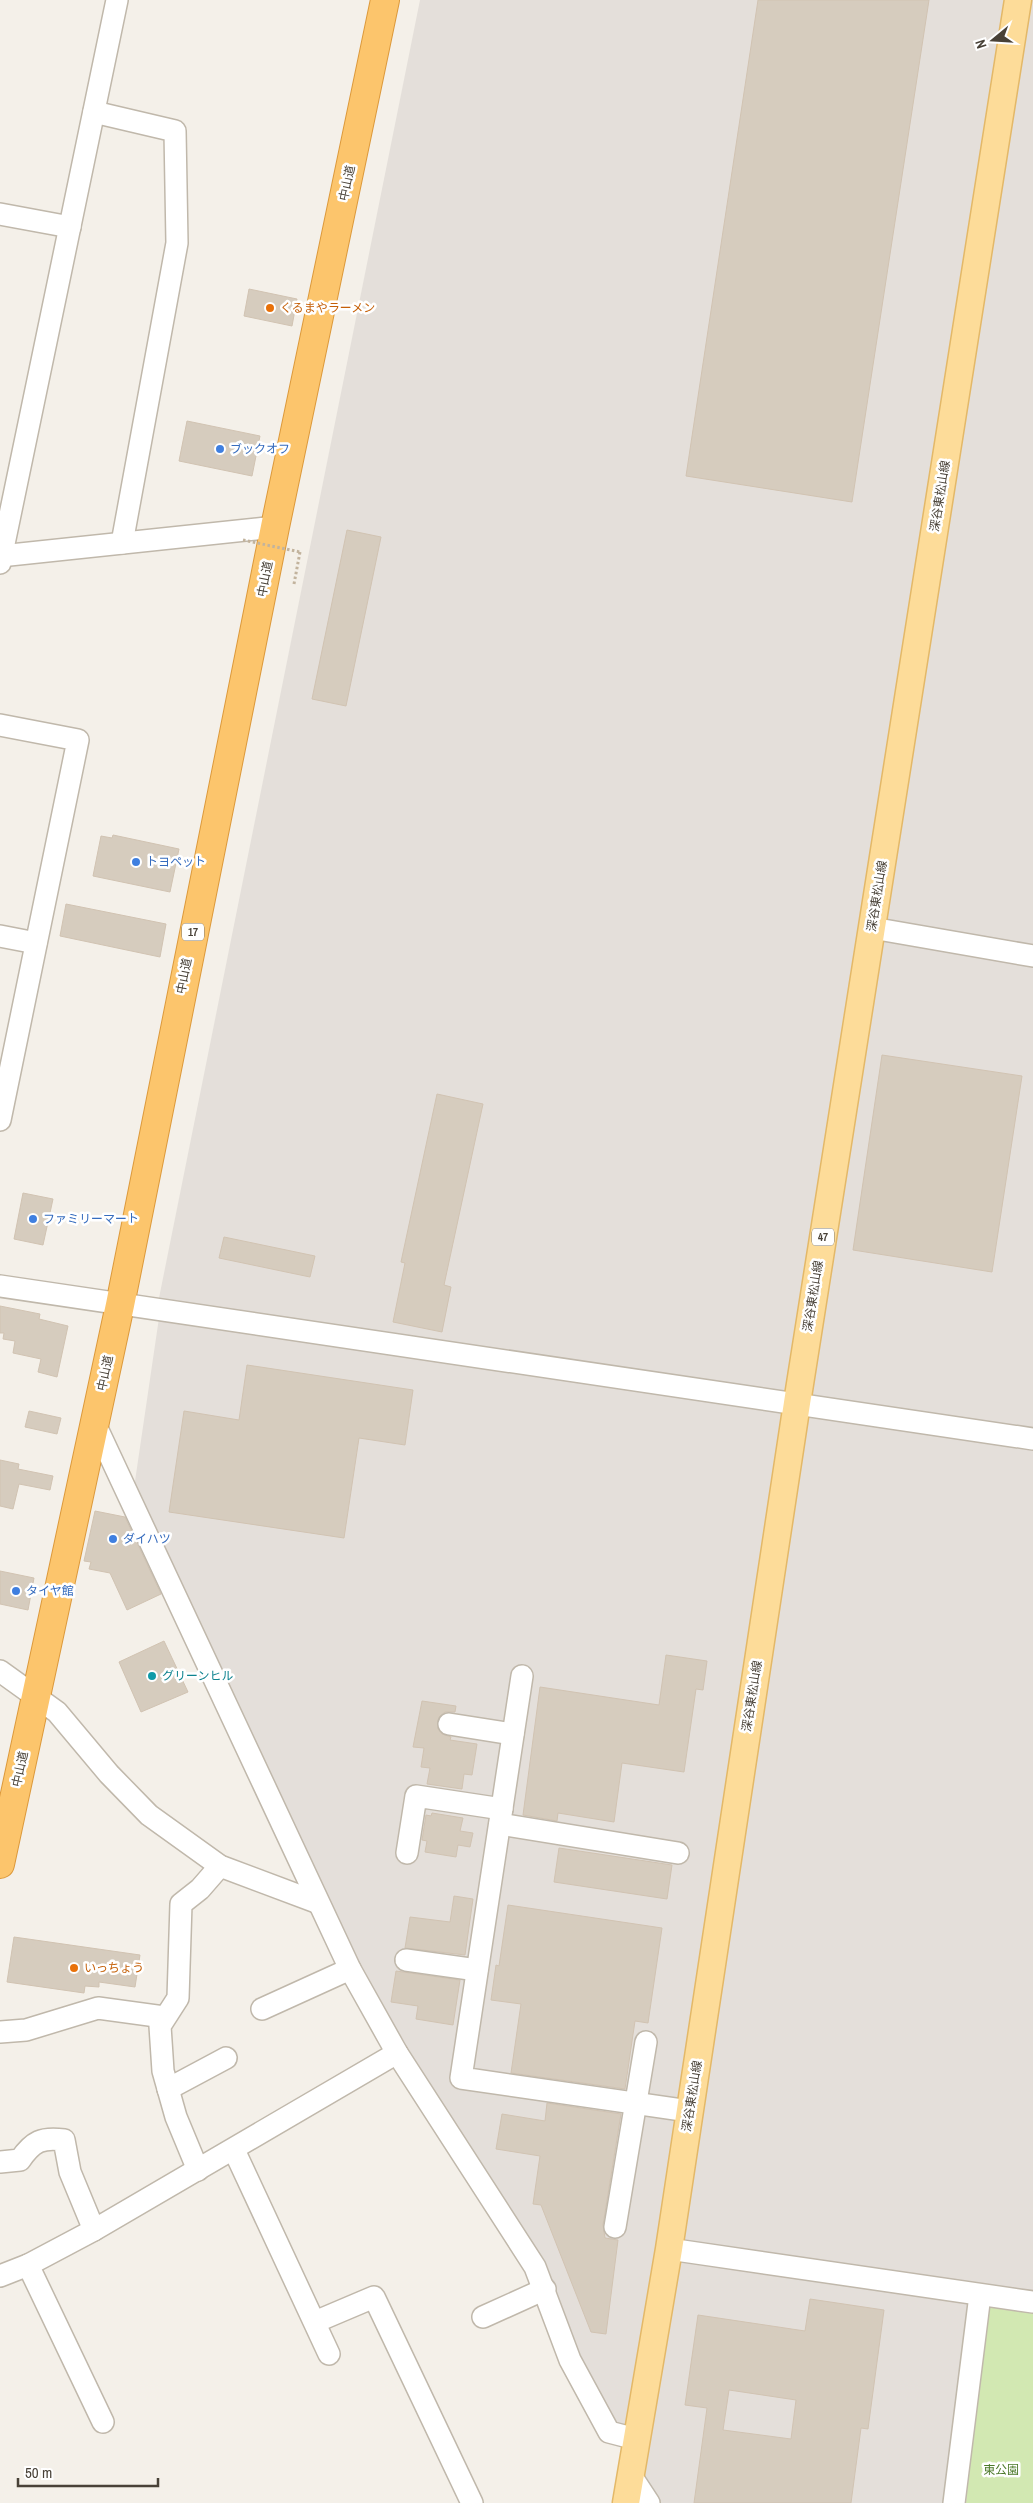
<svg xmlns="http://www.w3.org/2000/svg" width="1033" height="2503" viewBox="0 0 1033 2503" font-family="'Archivo Narrow','Noto Sans JP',sans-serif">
	<rect width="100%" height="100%" fill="#f4f0e9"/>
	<g fill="#e4dfda">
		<path d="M420 0H1033V1435L158 1303Z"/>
		<path d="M160 1311 1033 1441V2503H660L632 2461 635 2439 609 2432 546 2263 408 2049 359 1964 134 1488Z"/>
	</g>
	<path fill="#d2e8b2" d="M996 2304 1033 2310V2503H966L987 2309Z"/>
	<g fill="#d6ccbe" stroke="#d1c3b2" fill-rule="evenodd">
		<path d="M758 0H929L852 502 686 476Z"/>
		<path d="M249 289 297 299 292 326 244 316Z"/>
		<path d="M187 421 260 436 252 476 179 461Z"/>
		<path d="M347 530 381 537 346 706 312 699Z"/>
		<path d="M113 835 179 849 170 892 93 876 101 836 112 838Z"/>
		<path d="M66 904 166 924 160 957 60 936Z"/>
		<path d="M882 1055 1022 1076 992 1272 853 1250Z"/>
		<path d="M437 1094 483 1104 444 1285 451 1287 442 1332 393 1322 405 1263 401 1262Z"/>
		<path d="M23 1193 53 1199 43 1245 14 1239Z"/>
		<path d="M224 1237 315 1256 310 1277 219 1258Z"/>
		<path d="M0 1306 40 1314 39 1319 68 1326 57 1377 38 1372 41 1359 13 1353 15 1341 3 1339 4 1333H0Z"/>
		<path d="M247 1365 413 1390 405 1445 359 1438 344 1538 169 1512 184 1411 239 1420Z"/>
		<path d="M29 1411 61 1418 57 1434 25 1427Z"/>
		<path d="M0 1460 19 1464 18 1469 53 1476 50 1490 19 1484 13 1509 0 1506Z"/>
		<path d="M95 1511 125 1517 161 1594 127 1610 110 1573 89 1569 91 1562 84 1561Z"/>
		<path d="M0 1571 34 1578 28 1610 0 1604Z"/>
		<path d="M164 1641 188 1692 141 1712 119 1662Z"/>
		<path d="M666 1655 707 1661 703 1690 696 1689 684 1772 622 1763 614 1822 558 1813 557 1821 523 1815 540 1687 659 1705Z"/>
		<path d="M422 1701 456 1706 455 1712H445L439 1717 438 1729 442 1734 451 1737 450 1740 477 1744 472 1775 464 1774 462 1789 427 1784 430 1768 421 1767 424 1748 413 1747Z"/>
		<path d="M432 1813 463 1818 460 1831 473 1833 470 1847 458 1845 456 1857 425 1852 427 1841 422 1840 426 1815 431 1816Z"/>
		<path d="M559 1848 672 1865 667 1899 554 1882Z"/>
		<path d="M454 1896 473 1899 465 1955 405 1948 410 1917 450 1922Z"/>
		<path d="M508 1905 662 1928 648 2023 635 2021 625 2089 511 2073 521 2004 491 2000 496 1965 499 1966Z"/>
		<path d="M14 1937 140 1955 135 1987 99 1982V1987L85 1986 84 1993 7 1982Z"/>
		<path d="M396 1971 460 1980 453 2025 416 2019 418 2006 391 2002Z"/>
		<path d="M547 2103 621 2114 603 2225 605 2238 618 2240 606 2334 591 2332 541 2205 533 2204 540 2156 496 2149 502 2114 545 2121Z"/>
		<path d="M810 2299 884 2310 868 2429 861 2428 851 2503H694L707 2408 685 2405 698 2315 805 2331ZM729 2390 796 2400 791 2439 723 2430Z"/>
	</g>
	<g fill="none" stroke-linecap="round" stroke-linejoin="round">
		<g stroke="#c0b8ab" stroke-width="24">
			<g id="minor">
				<path d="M94 112 175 131 177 243 122 543"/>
				<path d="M0 214 70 227"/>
				<path d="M0 556 275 527"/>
				<path d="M0 563 117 0"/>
				<path d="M0 725 78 740 0 1120"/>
				<path d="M872 928 1033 956"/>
				<path d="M0 936 36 943"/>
				<path d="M0 1286 1033 1439"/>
				<path d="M95 1424 350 1969 397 2053 535 2267 570 2360 609 2432 636 2439"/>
				<path d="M0 1671 57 1712 109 1774 149 1815 220 1866 316 1902"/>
				<path d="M522 1676 461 2078 689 2111"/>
				<path d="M449 1724 513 1734"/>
				<path d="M500 1824 678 1853"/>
				<path d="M407 1853 416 1796 502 1809"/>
				<path d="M406 1960 477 1970"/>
				<path d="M262 2009 350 1969"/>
				<path d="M0 2032 26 2030 98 2008 164 2017"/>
				<path d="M168 2089 226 2058"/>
				<path d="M234 2150 329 2354"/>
				<path d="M0 2162 20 2160C33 2141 42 2137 64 2140L70 2172 94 2230"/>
				<path d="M198 2170 176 2117 163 2071 160 2026 178 1998 181 1904 200 1889 220 1866"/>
				<path d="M615 2227 646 2042"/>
				<path d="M669 2249 1033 2302"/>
				<path d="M28 2265 103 2422"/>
				<path d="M0 2276 28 2265 94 2230 397 2053"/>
				<path d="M483 2317 545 2289"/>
				<path d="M315 2322 374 2297 472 2503"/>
				<path d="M630 2474 649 2503"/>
				<path d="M954 2503 980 2295"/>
			</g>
		</g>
		<g stroke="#e3b868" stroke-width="29">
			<path id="major" d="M626 2503 669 2249 797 1403 1018 0"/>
		</g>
		<g stroke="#dc993b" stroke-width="30">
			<path id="highway" d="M0 1864 120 1305 275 527 385 0"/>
		</g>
		<path stroke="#c2b39d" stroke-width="3" stroke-dasharray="2.5 2.5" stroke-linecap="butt" d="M294 584 300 552"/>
		<use href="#minor" stroke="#fff" stroke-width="21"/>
		<use href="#major" stroke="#fddc99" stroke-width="26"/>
		<use href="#highway" stroke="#fcc56c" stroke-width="28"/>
		<path stroke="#c2b39d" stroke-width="3" stroke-dasharray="2.5 2.5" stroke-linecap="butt" d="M243 540 300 552"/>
	</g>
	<g fill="#e8710a" stroke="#fff" stroke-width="2">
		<circle cx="270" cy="308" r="5"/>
		<circle cx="74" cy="1968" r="5"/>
	</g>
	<g fill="#3f7fe0" stroke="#fff" stroke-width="2">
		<circle cx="220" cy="449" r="5"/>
		<circle cx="136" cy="862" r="5"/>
		<circle cx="33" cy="1219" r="5"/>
		<circle cx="113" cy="1539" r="5"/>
		<circle cx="16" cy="1591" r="5"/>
	</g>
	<circle fill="#0f9aa8" stroke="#fff" stroke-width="2" cx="152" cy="1676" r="5"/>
	<g text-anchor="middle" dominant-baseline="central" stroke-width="5" stroke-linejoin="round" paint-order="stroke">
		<g fill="#fff" stroke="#7f7a73" stroke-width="1">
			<rect x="182" y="923.5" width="22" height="17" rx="4"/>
			<rect x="812" y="1228.5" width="22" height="17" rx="4"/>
		</g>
		<g font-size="11" font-weight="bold" fill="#484137">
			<text x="193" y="932">17</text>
			<text x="823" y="1237">47</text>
		</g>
		<g font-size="12" fill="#484137" stroke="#fff">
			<text transform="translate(347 183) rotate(-78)">中山道</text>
			<text transform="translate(940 496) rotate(-81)">深谷東松山線</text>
			<text transform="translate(265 579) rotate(-79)">中山道</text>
			<text transform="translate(877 896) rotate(-81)">深谷東松山線</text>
			<text transform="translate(184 976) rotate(-79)">中山道</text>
			<text transform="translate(813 1296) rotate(-81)">深谷東松山線</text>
			<text transform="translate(105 1373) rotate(-78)">中山道</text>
			<text transform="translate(752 1696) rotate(-81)">深谷東松山線</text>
			<text transform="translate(20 1769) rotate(-78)">中山道</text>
			<text transform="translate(692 2096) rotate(-81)">深谷東松山線</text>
		</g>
		<g font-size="12" fill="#c56008" stroke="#fff" text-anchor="start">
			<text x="280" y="308">くるまやラーメン</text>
			<text x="84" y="1968">いっちょう</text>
		</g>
		<g font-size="12" fill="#366cbe" stroke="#fff" text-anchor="start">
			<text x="230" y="449">ブックオフ</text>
			<text x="146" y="862">トヨペット</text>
			<text x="43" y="1219">ファミリーマート</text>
			<text x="123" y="1539">ダイハツ</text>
			<text x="26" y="1591">タイヤ館</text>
		</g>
		<g font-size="12" fill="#0d838f" stroke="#fff" text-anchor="start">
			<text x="162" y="1676">グリーンヒル</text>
		</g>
		<g font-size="12" fill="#4c7a2a" stroke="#fff">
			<text x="1001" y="2470">東公園</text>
		</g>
	</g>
	<g transform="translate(993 40) rotate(252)" stroke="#ffffff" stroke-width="4" paint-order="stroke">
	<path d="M0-4L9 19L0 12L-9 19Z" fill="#484137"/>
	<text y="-8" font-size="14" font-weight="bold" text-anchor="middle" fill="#484137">N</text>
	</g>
	<path d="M18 2478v8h140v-8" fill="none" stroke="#484137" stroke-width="2.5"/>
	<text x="25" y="2478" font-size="15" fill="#484137" stroke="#ffffff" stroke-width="4" paint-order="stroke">50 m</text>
</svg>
